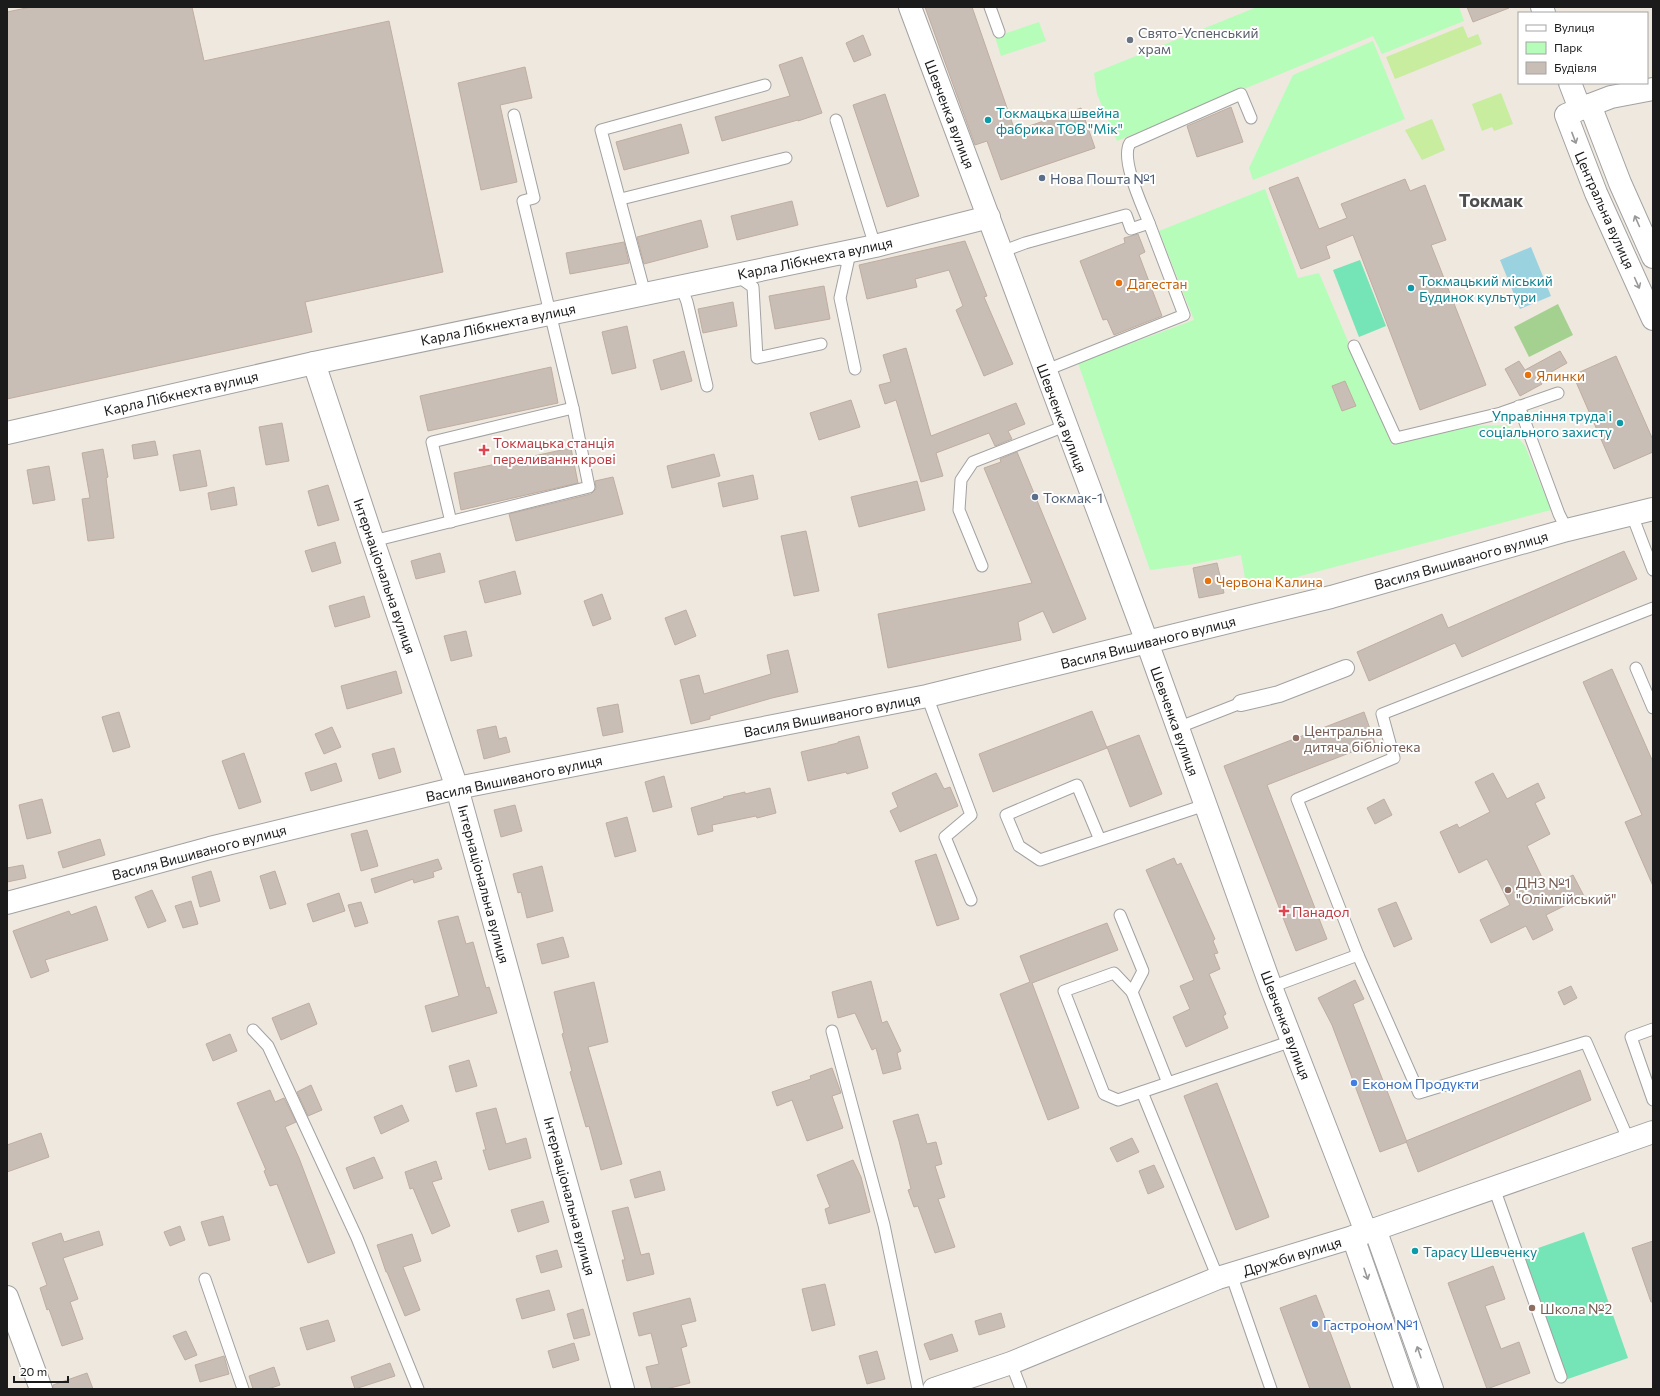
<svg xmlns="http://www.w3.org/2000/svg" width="1660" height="1396" viewBox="0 0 1660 1396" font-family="Commissioner,sans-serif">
	<rect width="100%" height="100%" fill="#eee8df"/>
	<g fill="#c8ed9f">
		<path d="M1463 26 1468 38 1478 34 1482 44 1395 79 1386 57Z"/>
		<path d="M1501 93 1513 124 1494 131 1492 127 1482 131 1472 104Z"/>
		<path d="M1432 119 1445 150 1422 160 1405 130Z"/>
	</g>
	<path fill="#a5d190" d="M1558 304 1573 335 1529 357 1514 327Z"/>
	<g fill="#b6fdb9">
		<path d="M1257 7H1459L1464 21 1382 54 1373 36 1117 141 1097 94 1094 73Z"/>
		<path d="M1039 22 1046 41 1001 56 995 37Z"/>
		<path d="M1373 41 1405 119 1253 180 1249 168 1293 75Z"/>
		<path d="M1265 189 1298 278 1319 273 1392 445 1474 426 1508 425 1525 446 1551 510 1247 590 1241 555 1188 565 1150 570 1078 363 1194 320 1159 231Z"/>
	</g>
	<g fill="#75e4b6">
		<path d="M1360 260 1386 326 1359 337 1333 270Z"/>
		<path d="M1584 1232 1628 1358 1565 1380 1521 1254Z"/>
	</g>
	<path fill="#9bd2e0" d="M1531 247 1551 296 1520 309 1500 260Z"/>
	<g fill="#c9beb5" stroke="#c0ada0">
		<path d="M31 7H192L204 61 389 21 443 272 305 302 312 332 7 399V12Z"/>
		<path d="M925 7H972L1015 131 1081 108 1095 148 1001 180 987 141 975 145Z"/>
		<path d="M1467 7H1509V8L1473 22Z"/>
		<path d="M863 35 871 55 854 62 846 43Z"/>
		<path d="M802 57 822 113 798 121V120L722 141 715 117 790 96 779 65Z"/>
		<path d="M525 67 532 98 500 105 517 182 481 190 458 83Z"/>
		<path d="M885 94 919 196 887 207 853 105Z"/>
		<path d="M1231 107 1243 142 1197 157 1187 126Z"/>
		<path d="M681 124 689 153 624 170 616 142Z"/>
		<path d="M1298 177 1319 229 1347 218 1341 204 1405 179 1410 191 1425 185 1446 240 1431 245 1486 385 1420 410 1353 235 1326 246 1330 258 1301 269 1269 188Z"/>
		<path d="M792 201 798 225 737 240 731 216Z"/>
		<path d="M701 220 708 247 644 264 637 237Z"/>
		<path d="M1138 234 1145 252 1139 255 1162 316 1114 335 1107 319 1103 320 1080 261 1125 243 1124 238Z"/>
		<path d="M965 241 987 296 984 297 1013 364 984 376 956 310 963 306 949 270 915 279 917 287 867 299 859 265Z"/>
		<path d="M624 242 629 263 570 274 566 253Z"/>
		<path d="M824 286 830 319 775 329 769 296Z"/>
		<path d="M733 302 737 326 703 333 698 309Z"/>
		<path d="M627 326 636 368 612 374 602 332Z"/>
		<path d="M906 348 931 436 1016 403 1025 424 1008 431 1012 439 995 446 989 433 936 453 943 476 921 482 896 400 885 404 879 385 891 382 883 355Z"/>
		<path d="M684 351 692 381 661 390 653 360Z"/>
		<path d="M1560 351 1567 363 1539 379 1542 384 1520 396 1505 369 1519 361 1525 370Z"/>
		<path d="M1616 356 1653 440V452L1614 469 1573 375Z"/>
		<path d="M551 367 558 403 428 431 420 396Z"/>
		<path d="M1345 381 1356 406 1342 411 1332 386Z"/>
		<path d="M851 400 860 427 819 440 810 413Z"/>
		<path d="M282 423 289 461 266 465 259 427Z"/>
		<path d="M155 441 158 455 134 459 132 445Z"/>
		<path d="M571 448 578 483 461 510 454 473Z"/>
		<path d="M103 449 108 477 106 478 114 538 88 541 82 499 90 498 82 453Z"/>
		<path d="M200 450 207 486 180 491 173 455Z"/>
		<path d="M1017 452 1086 619 1053 633 1043 611 1018 622 1021 640 888 668 878 614 1032 583 984 468 1001 462 1000 459Z"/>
		<path d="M714 454 720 476 672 488 667 466Z"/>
		<path d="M49 466 55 500 33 504 27 470Z"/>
		<path d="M753 475 758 499 723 507 718 483Z"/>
		<path d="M613 477 623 514 516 541 509 514 591 494 596 489 595 481Z"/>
		<path d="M917 481 925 510 859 527 851 497Z"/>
		<path d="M328 485 339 520 318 526 308 491Z"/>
		<path d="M234 487 237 505 211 510 208 493Z"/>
		<path d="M806 531 819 591 794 596 781 536Z"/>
		<path d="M335 542 341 563 312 572 305 551Z"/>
		<path d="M1624 551 1637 579 1462 657 1455 643 1369 681 1357 652 1442 614 1448 628Z"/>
		<path d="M440 553 445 572 416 579 411 561Z"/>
		<path d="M1217 563 1224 593 1199 598 1193 568Z"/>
		<path d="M515 571 521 594 485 603 479 581Z"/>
		<path d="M602 594 611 619 593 626 584 601Z"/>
		<path d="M364 596 370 617 335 627 329 606Z"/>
		<path d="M686 610 696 636 675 645 665 618Z"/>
		<path d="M466 631 472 656 451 661 444 636Z"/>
		<path d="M788 650 798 692 772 698 710 716V719L691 724 680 680 699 675 704 694 771 674 767 655Z"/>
		<path d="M1612 669 1653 762V886L1625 822 1642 815 1583 682Z"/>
		<path d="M396 671 402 693 347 709 341 686Z"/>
		<path d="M618 704 623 732 603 736 597 708Z"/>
		<path d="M1092 711 1107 748 993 792 979 754Z"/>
		<path d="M119 712 130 747 113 752 102 717Z"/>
		<path d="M1364 712 1375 743 1267 785 1327 939 1296 951 1224 766Z"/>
		<path d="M496 726 499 739 506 737 510 752 484 759 477 730Z"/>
		<path d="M332 727 341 747 324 754 315 734Z"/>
		<path d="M1139 735 1162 794 1130 807 1107 747Z"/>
		<path d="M859 736 868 768 847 774 846 772 808 781 801 752 838 743V742Z"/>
		<path d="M394 748 401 772 379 779 372 754Z"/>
		<path d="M244 753 261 802 239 809 222 761Z"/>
		<path d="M336 763 342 781 311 791 305 773Z"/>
		<path d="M936 773 944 789 950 787 958 806 900 832 890 811 898 807 892 793Z"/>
		<path d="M1493 773 1507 799 1538 783 1545 798 1535 803 1550 834 1527 846 1547 888 1573 875 1584 896 1546 915 1553 930 1533 940 1526 926 1491 943 1480 920 1510 905 1487 859 1459 873 1440 832 1457 824 1459 828 1490 812 1475 782Z"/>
		<path d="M664 776 672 807 653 812 645 782Z"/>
		<path d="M770 788 776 813 757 818 756 816 712 825 713 831 698 835 691 808 724 798 723 797 745 792V794Z"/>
		<path d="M42 799 51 833 27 839 19 805Z"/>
		<path d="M1384 799 1392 815 1375 824 1367 808Z"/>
		<path d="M515 805 522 831 501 837 494 810Z"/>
		<path d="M627 817 636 851 615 857 606 823Z"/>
		<path d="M367 830 378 866 361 871 351 834Z"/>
		<path d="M100 839 105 855 63 868 58 852Z"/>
		<path d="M936 854 959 919 937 926 915 861Z"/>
		<path d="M1174 858 1177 865 1181 863 1215 939 1213 941 1218 953 1214 954 1220 969 1209 974 1226 1014 1223 1016 1228 1028 1186 1047 1173 1017 1190 1009 1180 986 1194 980 1146 870Z"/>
		<path d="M438 859 442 869 433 872 434 877 414 883 413 879 375 893 371 879Z"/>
		<path d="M23 865 26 878 7 882V868Z"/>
		<path d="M542 866 553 911 527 918 521 892 518 893 513 874Z"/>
		<path d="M211 871 220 901 200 907 192 877Z"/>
		<path d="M275 871 286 904 270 909 260 876Z"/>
		<path d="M152 890 166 921 148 928 135 897Z"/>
		<path d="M339 893 345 911 313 922 307 904Z"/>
		<path d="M191 901 198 924 183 928 175 906Z"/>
		<path d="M361 902 368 923 355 927 348 905Z"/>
		<path d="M1396 902 1412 939 1394 947 1378 909Z"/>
		<path d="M96 906 108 940 45 960 49 971 31 978 13 931 69 911 71 915Z"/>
		<path d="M458 916 466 944 473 942 486 988 489 987 497 1013 432 1032 425 1006 459 996 438 921Z"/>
		<path d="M1107 923 1118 950 1032 983 1079 1108 1048 1120 1000 994 1030 982 1020 956Z"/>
		<path d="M563 937 569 957 542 964 537 944Z"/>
		<path d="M1355 980 1364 999 1353 1004 1407 1142 1380 1152 1332 1025 1318 998Z"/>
		<path d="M871 981 882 1023 887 1021 901 1051 897 1053 901 1069 883 1074 876 1048 872 1050 855 1013 838 1018 832 992Z"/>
		<path d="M594 982 608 1042 588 1047 622 1164 601 1170 589 1126 586 1127 570 1072 572 1071 562 1034 564 1033 554 992Z"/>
		<path d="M1571 986 1577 998 1564 1005 1558 992Z"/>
		<path d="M309 1003 317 1024 281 1040 272 1018Z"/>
		<path d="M230 1034 237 1051 213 1061 206 1044Z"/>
		<path d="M469 1060 477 1086 456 1092 449 1066Z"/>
		<path d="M832 1068 841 1093 832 1096 843 1128 807 1141 792 1100 777 1106 772 1092 811 1079 810 1076Z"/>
		<path d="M1580 1070 1591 1100 1418 1172 1406 1141Z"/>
		<path d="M1217 1083 1269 1217 1236 1230 1184 1096Z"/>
		<path d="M311 1085 322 1110 308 1116 297 1092Z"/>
		<path d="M270 1090 275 1102 284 1098 296 1122 285 1127 299 1158 335 1253 308 1263 277 1184 270 1186 264 1171 266 1170 237 1103Z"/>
		<path d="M402 1105 409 1121 381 1134 374 1117Z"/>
		<path d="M496 1108 506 1144 526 1138 531 1158 489 1170 483 1150H486L476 1113Z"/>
		<path d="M918 1114 927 1144 936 1142 942 1164 935 1166 945 1197 938 1199 955 1247 935 1253 918 1206 914 1207 908 1190 911 1189 899 1141 893 1121Z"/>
		<path d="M41 1133 49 1157 7 1172V1145Z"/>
		<path d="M1132 1138 1139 1152 1117 1162 1110 1148Z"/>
		<path d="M374 1157 383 1178 354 1189 346 1168Z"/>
		<path d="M853 1160 861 1177 870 1212 829 1224 825 1209 830 1207 817 1175Z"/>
		<path d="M436 1161 442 1179 432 1182 450 1226 432 1234 413 1188 410 1189 405 1172Z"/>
		<path d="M1154 1165 1164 1187 1148 1194 1139 1171Z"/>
		<path d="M660 1171 665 1190 635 1198 630 1180Z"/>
		<path d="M543 1201 549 1222 518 1232 511 1210Z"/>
		<path d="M628 1207 641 1255 649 1253 654 1274 627 1281 622 1260H625L612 1211Z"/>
		<path d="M223 1216 230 1240 209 1246 201 1222Z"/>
		<path d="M180 1226 185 1240 170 1246 164 1232Z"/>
		<path d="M99 1231 103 1245 63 1258 78 1299 70 1302 83 1339 62 1346 49 1309 47 1310 40 1288 47 1285 32 1243 61 1233 64 1242Z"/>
		<path d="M412 1234 421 1261 403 1267 420 1310 405 1316 387 1272H386L377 1245Z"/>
		<path d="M1653 1241V1302H1651L1632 1248Z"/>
		<path d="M557 1250 562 1267 541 1273 536 1256Z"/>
		<path d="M1493 1266 1505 1299 1485 1306 1501 1349 1519 1342 1530 1373 1487 1389 1448 1283Z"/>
		<path d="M825 1284 835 1325 812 1331 802 1289Z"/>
		<path d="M549 1290 555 1310 522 1319 516 1299Z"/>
		<path d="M1316 1295 1323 1313 1351 1389H1310L1280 1308Z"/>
		<path d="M690 1298 696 1321 681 1325 687 1346 681 1348 690 1383 666 1389H652L646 1367 659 1364 651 1333 639 1336 633 1313Z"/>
		<path d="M583 1309 590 1335 574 1339 567 1314Z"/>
		<path d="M1001 1313 1005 1327 979 1335 975 1321Z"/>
		<path d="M328 1320 335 1341 307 1350 300 1328Z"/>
		<path d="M186 1331 197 1355 185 1360 173 1336Z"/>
		<path d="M952 1334 958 1351 930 1360 924 1344Z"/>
		<path d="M574 1343 579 1360 553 1368 548 1351Z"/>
		<path d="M877 1351 885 1379 867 1384 859 1356Z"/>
		<path d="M224 1356 229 1374 200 1382 195 1365Z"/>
		<path d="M390 1363 395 1376 355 1389 351 1377Z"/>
		<path d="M274 1367 280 1385 268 1389H253L249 1376Z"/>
		<path d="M87 1373 93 1389H53V1385Z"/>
	</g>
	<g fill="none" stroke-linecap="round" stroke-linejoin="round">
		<g stroke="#a2a2a2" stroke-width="13">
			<g id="service">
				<path d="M990 7 999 32"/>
				<path d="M836 120 875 246"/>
				<path d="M621 199 786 158"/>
				<path d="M1001 252 1025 243 1126 215 1131 229 1149 223C1142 205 1120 159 1130 143L1241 94 1251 118"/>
				<path d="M836 257 848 262 840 298 855 369"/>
				<path d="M736 275 753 287 757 358 821 344"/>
				<path d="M681 286 687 302 707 386"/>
				<path d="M645 294 601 130 765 85"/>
				<path d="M1354 346 1396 438 1501 413 1558 393"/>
				<path d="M1044 371 1184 315 1149 223"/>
				<path d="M1519 406 1559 514 1567 530"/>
				<path d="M1632 515 1653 570"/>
				<path d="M451 522 432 442 573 408"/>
				<path d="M373 541 589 487 573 408 523 201 534 198 514 115"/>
				<path d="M982 566 959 510 961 480 973 462 1065 426"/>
				<path d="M1636 668 1653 708"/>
				<path d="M927 696 971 815 945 837 971 900"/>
				<path d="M1177 728 1241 703"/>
				<path d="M1100 840 1077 785 1006 815 1019 846 1040 860 1205 805"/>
				<path d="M1120 915 1143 971 1132 992"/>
				<path d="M1271 987 1358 955"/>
				<path d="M1653 1029 1631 1037 1653 1100"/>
				<path d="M253 1030 268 1046 357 1238 418 1389"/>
				<path d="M832 1031 884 1225 918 1389"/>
				<path d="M1168 1083 1132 992 1114 973 1064 991 1104 1094 1118 1100 1292 1041"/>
				<path d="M1142 1092 1218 1278"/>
				<path d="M1629 1141 1586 1042 1419 1093 1358 955 1297 799 1394 758 1382 714 1653 608"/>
				<path d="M1494 1188 1561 1377"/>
				<path d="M1231 1274 1271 1389"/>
				<path d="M205 1279 243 1389"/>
				<path d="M1011 1363 1021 1389"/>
			</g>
		</g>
		<g stroke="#a2a2a2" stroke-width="18">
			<path id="pedestrian" d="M1241 703 1279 694 1346 668"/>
		</g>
		<g stroke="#a2a2a2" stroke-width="24">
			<g id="minor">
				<path d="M910 7 1147 642 1271 987 1366 1232"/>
				<path d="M1590 105 1611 97 1653 89"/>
				<path d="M314 363 373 541 457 788 623 1389"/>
				<path d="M7 433 314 363 875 246 989 217"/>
				<path d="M7 903 210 848 457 788 927 696 1147 642"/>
				<path d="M7 1297 41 1389"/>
			</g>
		</g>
		<g stroke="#a2a2a2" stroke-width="24">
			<g id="tertiary">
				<path d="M1542 7 1544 13"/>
				<path d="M1570 83 1580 109"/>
				<path d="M1653 257 1620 183 1590 105 1566 115 1596 193 1653 319"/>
				<path d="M1147 642 1331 597 1567 530 1653 509"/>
				<path d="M1375 1229 1432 1389"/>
				<path d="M1353 1237 1406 1389"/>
				<path d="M934 1389 1011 1363 1218 1278 1353 1237 1653 1132"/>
			</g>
		</g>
		<use href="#service" stroke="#fff" stroke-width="11"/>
		<use href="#pedestrian" stroke="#fff" stroke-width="16"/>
		<use href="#minor" stroke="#fff" stroke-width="22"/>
		<use href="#tertiary" stroke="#fff" stroke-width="22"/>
	</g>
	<defs><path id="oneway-shaft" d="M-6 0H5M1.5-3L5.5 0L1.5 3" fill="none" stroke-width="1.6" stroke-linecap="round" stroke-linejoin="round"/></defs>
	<g stroke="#989898">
		<use href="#oneway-shaft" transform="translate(1574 138) rotate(69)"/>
		<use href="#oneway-shaft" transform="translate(1637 221) rotate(-114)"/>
		<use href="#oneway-shaft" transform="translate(1637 283) rotate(66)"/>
		<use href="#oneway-shaft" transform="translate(1366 1274) rotate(71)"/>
		<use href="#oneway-shaft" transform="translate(1419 1352) rotate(-109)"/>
	</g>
	<circle fill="#6b7280" stroke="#fff" stroke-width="1.5" cx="1130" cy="40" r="4"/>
	<g fill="#0f9aa8" stroke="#fff" stroke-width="1.5">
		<circle cx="988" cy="120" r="4"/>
		<circle cx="1411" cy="288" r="4"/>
		<circle cx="1620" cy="423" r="4"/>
		<circle cx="1415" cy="1251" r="4"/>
	</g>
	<g fill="#5c6f8a" stroke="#fff" stroke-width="1.5">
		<circle cx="1042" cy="178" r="4"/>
		<circle cx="1035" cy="497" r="4"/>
	</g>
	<g fill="#e8710a" stroke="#fff" stroke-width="1.5">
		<circle cx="1119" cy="283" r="4"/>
		<circle cx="1528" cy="375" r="4"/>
		<circle cx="1208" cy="581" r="4"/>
	</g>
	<g fill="#e0444e" stroke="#fff" stroke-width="1.5">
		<path d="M482 444h4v4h4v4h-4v4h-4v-4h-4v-4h4z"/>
		<path d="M1282 905h4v4h4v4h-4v4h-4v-4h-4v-4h4z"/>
	</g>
	<g fill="#8d6e63" stroke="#fff" stroke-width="1.5">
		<circle cx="1296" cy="738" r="4"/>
		<circle cx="1508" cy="890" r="4"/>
		<circle cx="1532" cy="1308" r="4"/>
	</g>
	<g fill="#3f7fe0" stroke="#fff" stroke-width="1.5">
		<circle cx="1354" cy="1083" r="4"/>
		<circle cx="1315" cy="1324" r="4"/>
	</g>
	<g text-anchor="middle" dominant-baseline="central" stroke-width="4" stroke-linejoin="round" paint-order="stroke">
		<g font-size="14" fill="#5b616d" stroke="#fff" text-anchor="start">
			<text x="1138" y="32">Свято-Успенський<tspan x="1138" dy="16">храм</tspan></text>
		</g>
		<g font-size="14" fill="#0d838f" stroke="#fff" text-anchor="start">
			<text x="996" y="112">Токмацька швейна<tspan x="996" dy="16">фабрика ТОВ "Мік"</tspan></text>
			<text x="1419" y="280">Токмацький міський<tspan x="1419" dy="16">Будинок культури</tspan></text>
			<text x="1612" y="415" text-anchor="end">Управління труда і<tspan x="1612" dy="16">соціального захисту</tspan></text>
			<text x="1423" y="1251">Тарасу Шевченку</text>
		</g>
		<g font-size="14" fill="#1b1b1b" stroke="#fff">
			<text transform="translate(950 114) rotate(69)">Шевченка вулиця</text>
			<text transform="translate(1605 210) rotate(66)">Центральна вулиця</text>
			<text transform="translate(815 258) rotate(-12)">Карла Лібкнехта вулиця</text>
			<text transform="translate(498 324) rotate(-12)">Карла Лібкнехта вулиця</text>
			<text transform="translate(181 393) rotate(-13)">Карла Лібкнехта вулиця</text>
			<text transform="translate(1062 418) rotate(69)">Шевченка вулиця</text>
			<text transform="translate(1461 560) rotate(-16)">Василя Вишиваного вулиця</text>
			<text transform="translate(385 576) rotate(71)">Інтернаціональна вулиця</text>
			<text transform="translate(1148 642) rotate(-14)">Василя Вишиваного вулиця</text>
			<text transform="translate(832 715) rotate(-11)">Василя Вишиваного вулиця</text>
			<text transform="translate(1175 721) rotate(70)">Шевченка вулиця</text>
			<text transform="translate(514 778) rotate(-12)">Василя Вишиваного вулиця</text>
			<text transform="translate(199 852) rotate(-15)">Василя Вишиваного вулиця</text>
			<text transform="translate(484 884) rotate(75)">Інтернаціональна вулиця</text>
			<text transform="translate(1286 1025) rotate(69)">Шевченка вулиця</text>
			<text transform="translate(570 1196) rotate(75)">Інтернаціональна вулиця</text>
			<text transform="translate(1292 1256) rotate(-17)">Дружби вулиця</text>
		</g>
		<g font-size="14" fill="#4e5e75" stroke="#fff" text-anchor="start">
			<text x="1050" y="178">Нова Пошта №1</text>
			<text x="1043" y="497">Токмак-1</text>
		</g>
		<g font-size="14" fill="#c56008" stroke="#fff" text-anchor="start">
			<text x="1127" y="283">Дагестан</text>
			<text x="1536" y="375">Ялинки</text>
			<text x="1216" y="581">Червона Калина</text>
		</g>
		<g font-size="14" fill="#be3a42" stroke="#fff" text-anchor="start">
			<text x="493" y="442">Токмацька станція<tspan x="493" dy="16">переливання крові</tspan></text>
			<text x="1292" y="911">Панадол</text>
		</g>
		<g font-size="14" fill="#785e54" stroke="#fff" text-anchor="start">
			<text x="1304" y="730">Центральна<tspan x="1304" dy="16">дитяча бібліотека</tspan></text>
			<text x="1516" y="882">ДНЗ №1<tspan x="1516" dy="16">"Олімпійський"</tspan></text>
			<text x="1540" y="1308">Школа №2</text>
		</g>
		<g font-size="14" fill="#366cbe" stroke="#fff" text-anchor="start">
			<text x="1362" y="1083">Економ Продукти</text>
			<text x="1323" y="1324">Гастроном №1</text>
		</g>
		<g font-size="18" font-weight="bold" fill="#4e4e4e" stroke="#fff">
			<text x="1491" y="200">Токмак</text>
		</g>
	</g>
	<rect width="1660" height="1396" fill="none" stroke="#1b1b1b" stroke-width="16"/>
	<rect x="1518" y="12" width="130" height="72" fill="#ffffff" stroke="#a4a4a4"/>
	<rect x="1526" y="25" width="20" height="6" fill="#ffffff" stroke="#a4a4a4"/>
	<text x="1554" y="32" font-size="12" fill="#1b1b1b">Вулиця</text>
	<rect x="1526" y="42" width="20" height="12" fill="#b6fdb9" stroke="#a4a4a4"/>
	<text x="1554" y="52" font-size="12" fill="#1b1b1b">Парк</text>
	<rect x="1526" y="62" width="20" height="12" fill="#c9beb5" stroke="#a4a4a4"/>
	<text x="1554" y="72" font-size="12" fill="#1b1b1b">Будівля</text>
	<path d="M14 1376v6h54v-6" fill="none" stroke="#1b1b1b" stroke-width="2"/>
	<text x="20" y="1376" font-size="12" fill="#1b1b1b" stroke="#ffffff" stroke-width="3" paint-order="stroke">20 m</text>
</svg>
